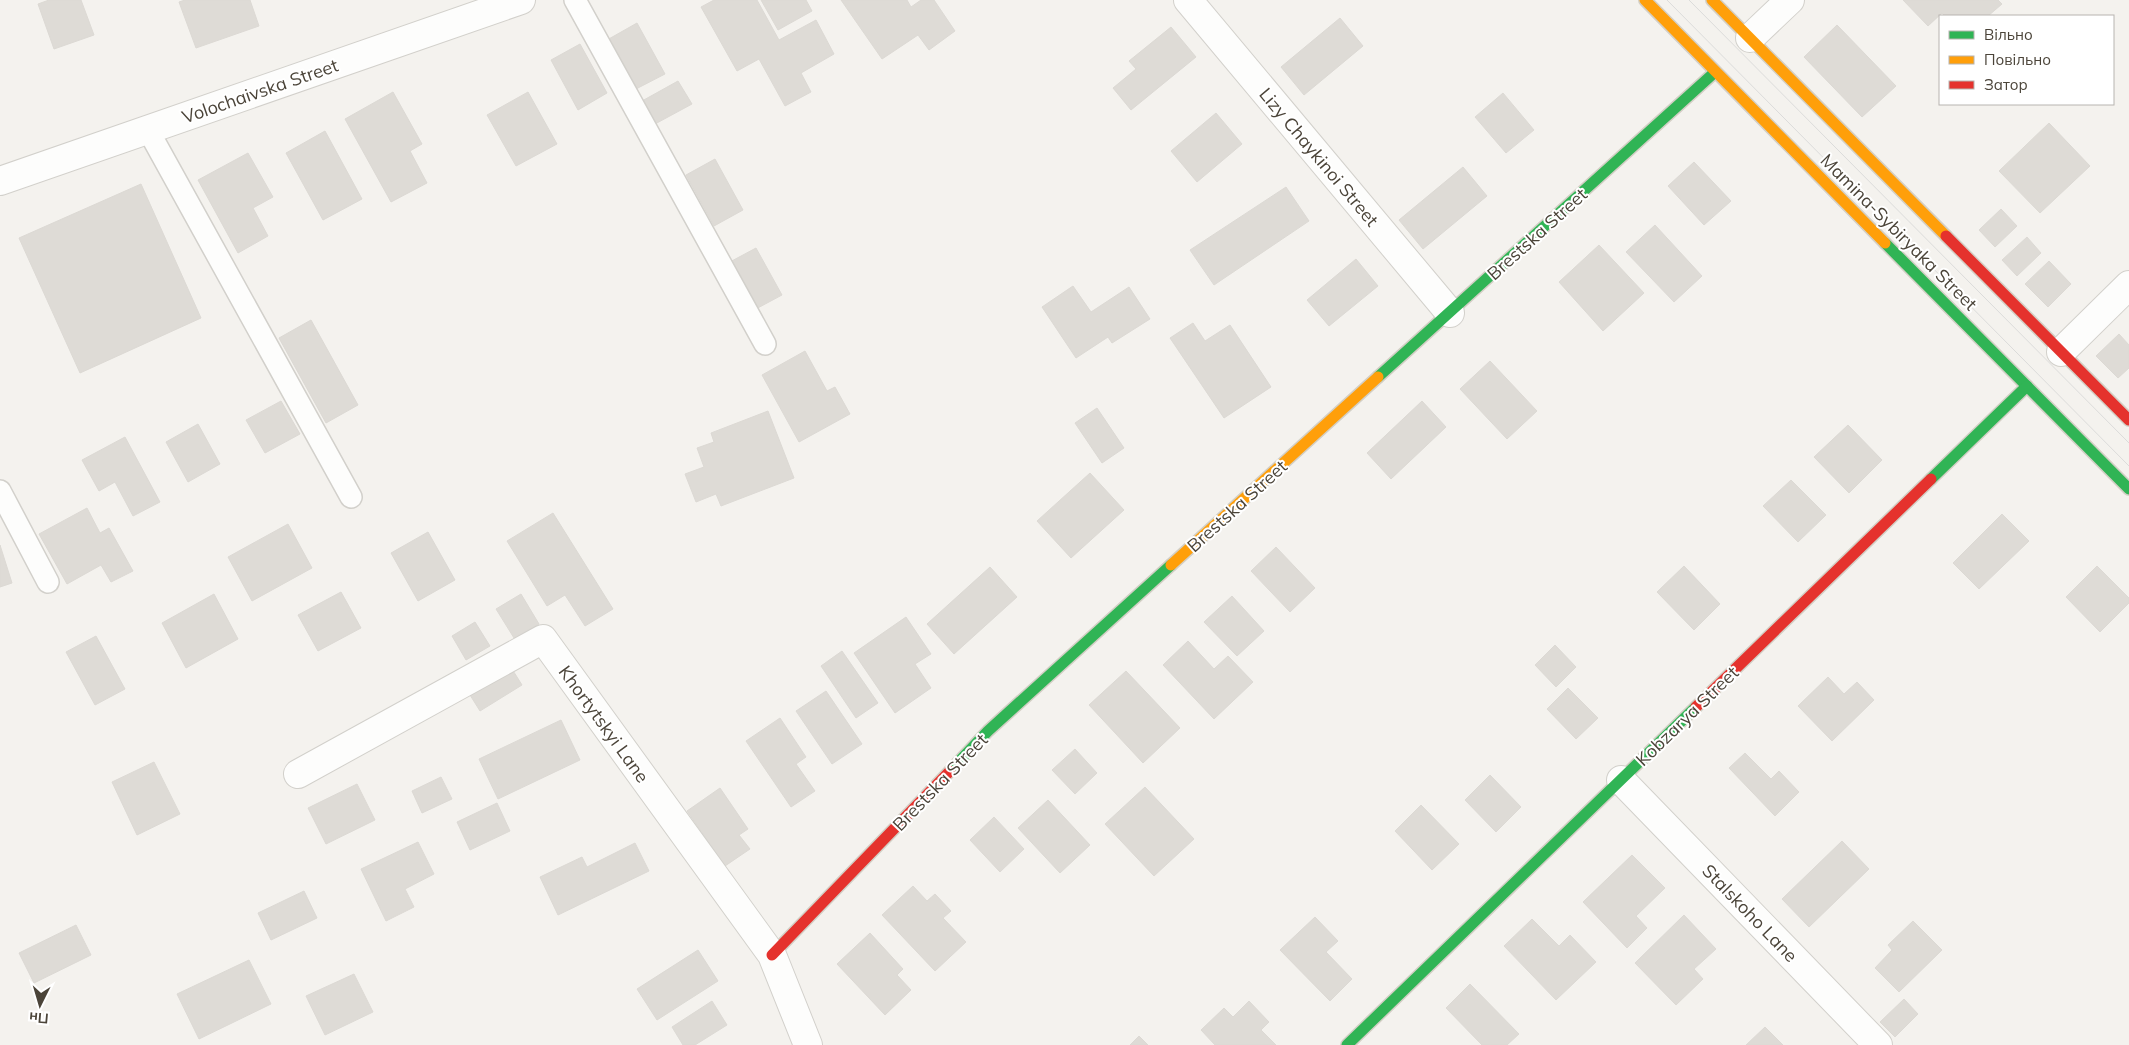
<svg xmlns="http://www.w3.org/2000/svg" width="2129" height="1045" viewBox="0 0 2129 1045" font-family="Mulish,sans-serif">
	<rect width="100%" height="100%" fill="#f4f2ee"/>
	<g fill="#dedbd6" stroke="#dcd9d4">
		<path d="M49 0H81L94 35 54 49 38 4Z"/>
		<path d="M185 0H250L259 26 196 48 179 2Z"/>
		<path d="M714 0H757L779 40 816 20 834 54 801 73 811 92 785 106 759 59 737 71 701 7Z"/>
		<path d="M761 0H806L812 11 778 30Z"/>
		<path d="M841 0H907L911 7 921 0H934L955 31 929 50 918 35 882 59Z"/>
		<path d="M1903 0H1998L2002 4 1988 16H1945L1942 13 1928 26Z"/>
		<path d="M1340 18 1363 46 1304 95 1281 67Z"/>
		<path d="M637 23 665 74 634 90 607 40Z"/>
		<path d="M1837 25 1896 86 1862 117 1804 57Z"/>
		<path d="M1171 27 1196 57 1131 110 1113 88 1136 69 1129 61Z"/>
		<path d="M580 44 607 93 578 110 551 60Z"/>
		<path d="M678 81 692 104 655 124 642 101Z"/>
		<path d="M393 92 422 144 410 151 427 183 391 202 345 119Z"/>
		<path d="M528 92 557 144 516 166 487 115Z"/>
		<path d="M1503 93 1534 130 1506 153 1475 117Z"/>
		<path d="M1216 113 1242 144 1197 182 1171 151Z"/>
		<path d="M2049 123 2090 166 2040 213 1999 171Z"/>
		<path d="M325 131 362 199 323 220 286 153Z"/>
		<path d="M248 153 273 197 253 208 268 236 238 253 198 180Z"/>
		<path d="M715 159 743 210 714 226 686 175Z"/>
		<path d="M1694 162 1731 201 1704 225 1668 186Z"/>
		<path d="M1463 167 1487 196 1423 249 1399 220Z"/>
		<path d="M141 184 201 318 80 373 19 238Z"/>
		<path d="M1286 187 1309 221 1214 285 1190 250Z"/>
		<path d="M2001 209 2017 226 1995 247 1979 230Z"/>
		<path d="M1655 225 1702 276 1674 302 1626 252Z"/>
		<path d="M2027 237 2041 253 2017 276 2002 260Z"/>
		<path d="M1599 245 1644 293 1603 331 1559 282Z"/>
		<path d="M756 248 782 295 754 310 728 263Z"/>
		<path d="M1356 259 1378 286 1329 326 1307 300Z"/>
		<path d="M2049 261 2071 284 2048 307 2025 284Z"/>
		<path d="M1073 286 1091 312 1129 287 1150 319 1112 343 1108 337 1076 358 1042 307Z"/>
		<path d="M311 320 358 405 326 423 279 338Z"/>
		<path d="M1193 323 1205 341 1230 325 1271 387 1224 418 1170 338Z"/>
		<path d="M2119 334 2129 345V368L2118 378 2096 356Z"/>
		<path d="M805 351 827 391 835 387 850 414 799 442 762 375Z"/>
		<path d="M1490 361 1537 411 1507 439 1460 389Z"/>
		<path d="M281 401 300 434 265 453 246 420Z"/>
		<path d="M1422 401 1446 427 1391 479 1367 453Z"/>
		<path d="M1097 408 1124 448 1102 463 1075 423Z"/>
		<path d="M768 411 794 478 721 506 716 494 696 502 685 474 704 467 697 448 714 442 711 433Z"/>
		<path d="M198 424 220 464 188 482 166 442Z"/>
		<path d="M1848 425 1882 460 1849 493 1814 457Z"/>
		<path d="M125 437 160 502 133 516 115 482 99 491 82 460Z"/>
		<path d="M1090 473 1124 510 1071 558 1037 521Z"/>
		<path d="M1791 480 1826 515 1798 542 1763 506Z"/>
		<path d="M87 508 100 533 109 528 133 571 111 582 101 565 67 584 39 534Z"/>
		<path d="M553 513 613 609 585 626 565 595 547 606 507 541Z"/>
		<path d="M2002 514 2029 541 1979 589 1953 563Z"/>
		<path d="M288 524 312 568 252 601 228 557Z"/>
		<path d="M428 532 455 580 418 601 391 553Z"/>
		<path d="M0 545 12 583 0 587Z"/>
		<path d="M1276 547 1315 588 1290 612 1251 571Z"/>
		<path d="M1684 566 1720 604 1694 630 1657 592Z"/>
		<path d="M2097 566 2129 598V603L2100 632 2066 597Z"/>
		<path d="M990 567 1017 597 954 654 927 624Z"/>
		<path d="M341 592 361 628 318 651 298 615Z"/>
		<path d="M214 594 238 639 186 668 162 623Z"/>
		<path d="M521 594 539 624 514 638 496 609Z"/>
		<path d="M1232 596 1264 631 1237 656 1204 622Z"/>
		<path d="M906 617 931 654 915 664 931 688 895 713 854 653Z"/>
		<path d="M475 622 490 646 466 660 452 636Z"/>
		<path d="M96 636 125 689 95 705 66 652Z"/>
		<path d="M1188 641 1214 669 1228 656 1253 682 1214 719 1163 665Z"/>
		<path d="M1555 645 1576 667 1556 687 1535 665Z"/>
		<path d="M842 651 878 703 856 718 821 666Z"/>
		<path d="M512 669 522 685 480 711 470 695Z"/>
		<path d="M1126 671 1180 728 1143 763 1089 705Z"/>
		<path d="M1828 677 1844 694 1857 682 1874 700 1832 741 1798 706Z"/>
		<path d="M1568 688 1598 718 1576 739 1547 709Z"/>
		<path d="M826 691 862 744 832 764 796 711Z"/>
		<path d="M780 718 806 757 796 764 815 791 791 807 746 741Z"/>
		<path d="M561 720 580 760 498 799 479 759Z"/>
		<path d="M1075 749 1097 773 1075 794 1052 770Z"/>
		<path d="M1745 753 1771 779 1779 771 1799 792 1775 816 1729 768Z"/>
		<path d="M154 762 180 814 137 835 112 782Z"/>
		<path d="M1490 775 1521 807 1496 832 1465 800Z"/>
		<path d="M441 777 452 799 422 813 412 791Z"/>
		<path d="M357 784 375 820 326 844 308 808Z"/>
		<path d="M1145 787 1194 839 1154 876 1105 824Z"/>
		<path d="M720 788 748 829 739 835 750 849 725 866 687 811Z"/>
		<path d="M1048 800 1090 845 1060 873 1018 828Z"/>
		<path d="M497 803 510 831 470 850 457 822Z"/>
		<path d="M1421 805 1459 844 1432 870 1395 831Z"/>
		<path d="M994 817 1024 849 1000 872 970 840Z"/>
		<path d="M1842 841 1869 869 1809 927 1782 899Z"/>
		<path d="M418 842 434 874 405 889 414 907 386 921 361 869Z"/>
		<path d="M635 843 649 871 558 915 540 877 582 857 587 867Z"/>
		<path d="M1632 855 1665 888 1636 916 1647 928 1627 948 1583 902Z"/>
		<path d="M913 886 927 901 935 894 951 911 943 918 966 942 935 971 882 915Z"/>
		<path d="M304 891 317 918 271 940 258 913Z"/>
		<path d="M1684 915 1716 949 1694 969 1703 979 1676 1005 1635 963Z"/>
		<path d="M1315 917 1338 941 1326 952 1352 979 1330 1001 1280 950Z"/>
		<path d="M1532 919 1559 946 1570 935 1596 962 1556 1000 1504 946Z"/>
		<path d="M1913 921 1942 950 1899 992 1875 968 1892 950 1888 945Z"/>
		<path d="M76 925 91 955 34 983 19 953Z"/>
		<path d="M870 933 903 969 897 975 911 990 885 1015 837 964Z"/>
		<path d="M698 950 718 981 657 1020 637 989Z"/>
		<path d="M249 960 271 1004 199 1039 177 994Z"/>
		<path d="M354 974 373 1012 325 1035 306 996Z"/>
		<path d="M1470 984 1519 1034 1507 1045H1482L1446 1008Z"/>
		<path d="M1904 999 1918 1014 1895 1037 1880 1022Z"/>
		<path d="M712 1001 727 1025 695 1045H683L672 1027Z"/>
		<path d="M1249 1001 1269 1022 1261 1030 1276 1045H1215L1201 1030 1224 1008 1233 1017Z"/>
		<path d="M1765 1027 1783 1045H1746Z"/>
		<path d="M1139 1036 1148 1045H1130Z"/>
	</g>
	<g fill="none" stroke-linecap="round" stroke-linejoin="round">
		<g stroke="#d2d0cb" stroke-width="24">
			<g id="lane">
				<path d="M575 0 765 344"/>
				<path d="M148 130 351 497"/>
				<path d="M0 491 48 582"/>
			</g>
		</g>
		<g stroke="#d2d0cb" stroke-width="30">
			<g id="street">
				<path d="M1188 0 1450 313"/>
				<path d="M1750 38 1790 0"/>
				<path d="M0 181 521 0"/>
				<path d="M2061 352 2129 285"/>
				<path d="M298 774 543 639 772 955 808 1045"/>
				<path d="M1621 780 1878 1045"/>
			</g>
		</g>
		<g stroke="#d3cfc5" stroke-width="14">
			<g id="fast">
				<path d="M1885 243 2129 489"/>
				<path d="M1378 377 1715 72"/>
				<path d="M1931 479 2027 386"/>
				<path d="M950 771 988 731 1171 565"/>
				<path d="M1347 1045 1696 707"/>
			</g>
		</g>
		<g stroke="#d3cfc5" stroke-width="14">
			<g id="slow">
				<path d="M1645 0 1885 243"/>
				<path d="M1712 0 1946 236"/>
				<path d="M1171 565 1378 377"/>
			</g>
		</g>
		<g stroke="#d3cfc5" stroke-width="14">
			<g id="jam">
				<path d="M1946 236 2129 420"/>
				<path d="M1696 707 1931 479"/>
				<path d="M772 955 950 771"/>
			</g>
		</g>
		<use href="#lane" stroke="#fdfdfc" stroke-width="21"/>
		<use href="#street" stroke="#fdfdfc" stroke-width="28"/>
		<use href="#fast" stroke="#30b455" stroke-width="11"/>
		<use href="#slow" stroke="#ff9f0a" stroke-width="11"/>
		<use href="#jam" stroke="#e5322d" stroke-width="11"/>
		<g stroke="#dbdbda" stroke-width="1">
			<path d="M1667 0 2129 466"/>
			<path d="M1689 0 2129 443"/>
		</g>
	</g>
	<g text-anchor="middle" dominant-baseline="central" stroke-width="4" stroke-linejoin="round" paint-order="stroke">
		<g font-size="18" fill="#4b4439" stroke="#fff">
			<text transform="translate(260 91) rotate(-19)">Volochaivska Street</text>
			<text transform="translate(1319 157) rotate(50)">Lizy Chaykinoi Street</text>
			<text transform="translate(1899 232) rotate(45)">Mamina-Sybiryaka Street</text>
			<text transform="translate(1537 234) rotate(-42)">Brestska Street</text>
			<text transform="translate(1237 506) rotate(-42)">Brestska Street</text>
			<text transform="translate(1687 716) rotate(-44)">Kobzarya Street</text>
			<text transform="translate(604 724) rotate(54)">Khortytskyi Lane</text>
			<text transform="translate(940 782) rotate(-46)">Brestska Street</text>
			<text transform="translate(1750 913) rotate(46)">Stalskoho Lane</text>
		</g>
	</g>
	<rect x="1939" y="15" width="175" height="90" fill="#ffffff" stroke="#b7b4b0"/>
	<rect x="1949" y="31" width="25" height="8" fill="#30b455" stroke="#b7b4b0"/>
	<text x="1984" y="40" font-size="15" fill="#4b4439">Вільно</text>
	<rect x="1949" y="56" width="25" height="8" fill="#ff9f0a" stroke="#b7b4b0"/>
	<text x="1984" y="65" font-size="15" fill="#4b4439">Повільно</text>
	<rect x="1949" y="81" width="25" height="8" fill="#e5322d" stroke="#b7b4b0"/>
	<text x="1984" y="90" font-size="15" fill="#4b4439">Затор</text>
	<g transform="translate(40 1005) rotate(185)" stroke="#ffffff" stroke-width="4" paint-order="stroke">
	<path d="M0-4L9 19L0 12L-9 19Z" fill="#4b4439"/>
	<text y="-8" font-size="14" font-weight="bold" text-anchor="middle" fill="#4b4439">Пн</text>
	</g>
</svg>
